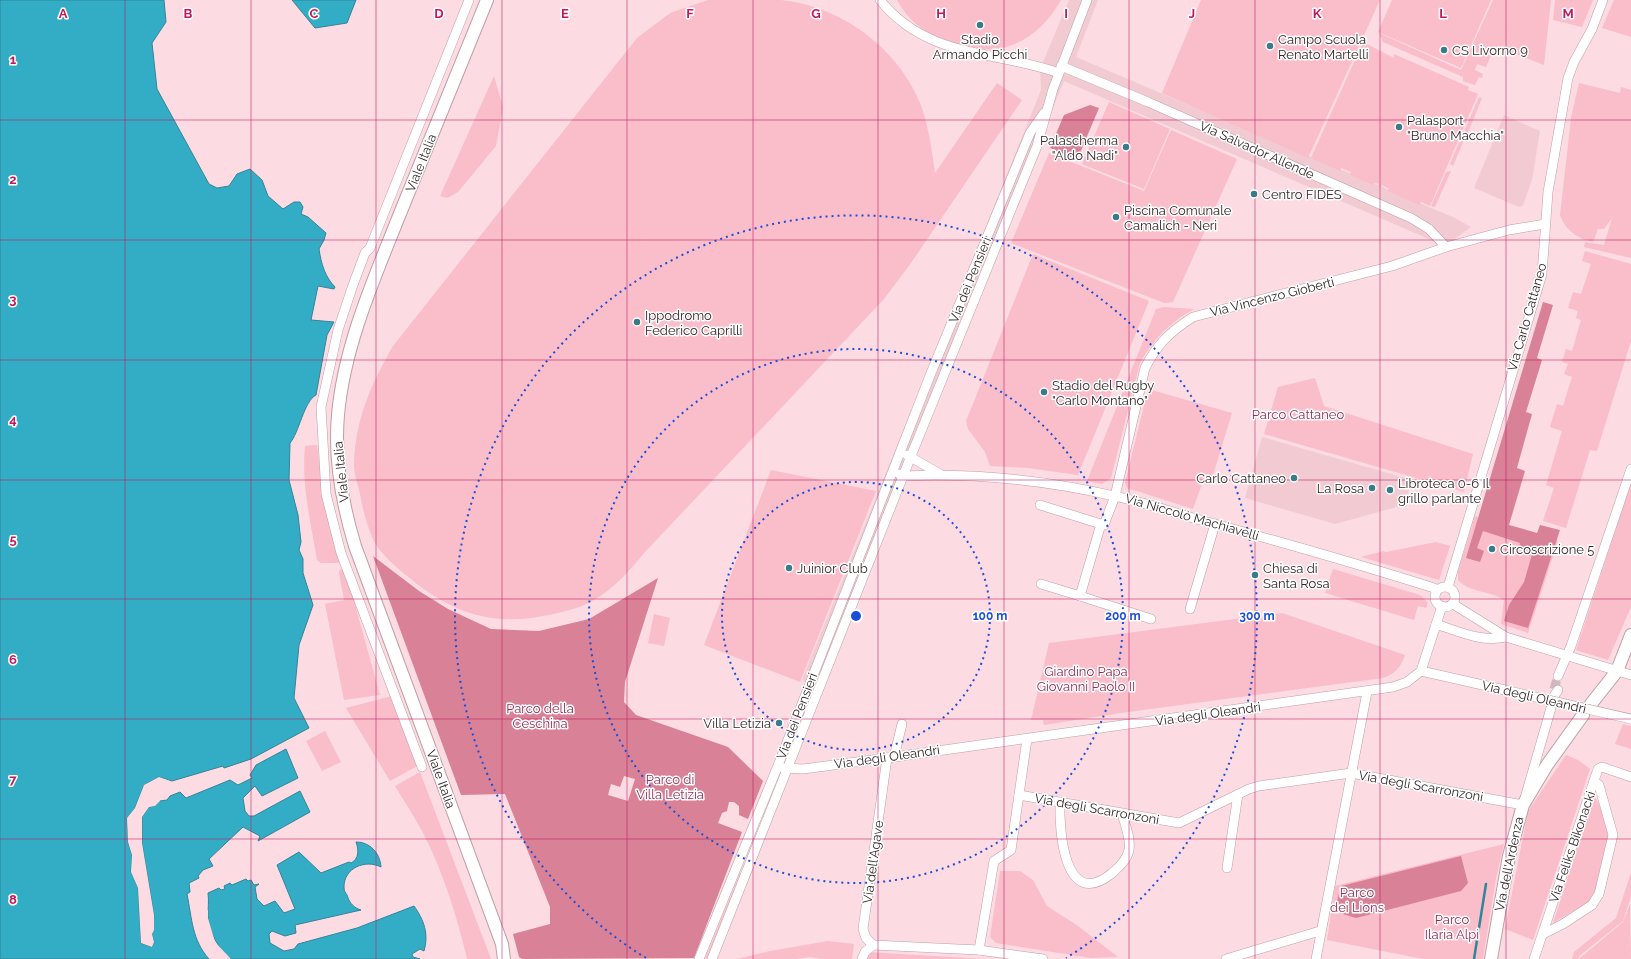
<svg xmlns="http://www.w3.org/2000/svg" width="1631" height="959" viewBox="0 0 1631 959" font-family="Raleway,sans-serif">
	<rect width="100%" height="100%" fill="#fcdbe2"/>
	<g fill="#f2cad2">
		<path d="M1069 0H1098L1076 57 1455 218 1471 227 1445 246 1064 81 816 686 802 680 1041 90 1040 69Z"/>
		<path d="M1504 115 1540 131 1532 180 1523 205 1519 207 1474 188Z"/>
		<path d="M1262 437 1412 480 1404 505 1335 524 1245 498Z"/>
	</g>
	<g fill="#fabdca">
		<path d="M708 0C732 0 758 0 781 0 842 6 901 50 922 108 929 130 932 151 935 173L997 83 1022 100 911 263 884 299 645 552C629 571 614 589 592 601 580 608 563 612 549 615 492 627 451 613 407 576 397 568 379 552 374 541 367 527 363 510 360 494 358 485 354 474 354 465 355 419 371 385 393 346L637 38 670 13Z"/>
		<path d="M897 0H1061C1035 46 993 61 944 41 923 32 908 20 897 0Z"/>
		<path d="M1201 0H1380L1308 158 1162 93Z"/>
		<path d="M1392 0H1491L1461 68 1378 32Z"/>
		<path d="M1493 0H1551L1544 65 1495 46 1486 67 1477 64 1475 70 1483 74 1482 78 1479 77 1475 85 1463 81V77L1383 42 1379 33 1461 70Z"/>
		<path d="M1555 0H1593L1582 27 1553 20Z"/>
		<path d="M1614 0H1631V37L1602 28Z"/>
		<path d="M1363 42 1394 58V54L1469 87 1468 90 1478 94 1430 206 1421 202 1419 205 1388 191 1389 189 1382 185 1380 188 1378 187 1379 184 1375 183 1373 185 1350 175 1351 172 1341 168 1340 171 1311 158Z"/>
		<path d="M494 76 503 107 496 146 458 192 447 198 440 196Z"/>
		<path d="M1579 83 1620 93 1621 87 1631 90V258L1584 247 1585 242 1604 245 1612 218 1604 229H1598L1593 242C1578 239 1565 230 1560 215L1571 118Z"/>
		<path d="M1479 97 1482 98 1467 135 1464 132Z"/>
		<path d="M1109 102 1170 129 1144 189 1082 164Z"/>
		<path d="M1171 130 1237 159 1173 302 1164 303 1011 243 1049 153 1144 191Z"/>
		<path d="M1462 139 1464 140 1453 166 1450 164 1460 140Z"/>
		<path d="M1451 171 1435 207 1431 206 1446 172Z"/>
		<path d="M1585 251 1631 264V341L1597 451 1590 450 1566 528 1543 521 1554 488 1546 485 1562 431 1550 427 1557 404 1563 406 1572 377 1564 374 1568 364 1562 362 1566 349 1572 351 1581 320 1576 318 1578 311 1568 308 1573 292 1581 294 1591 264 1582 261Z"/>
		<path d="M1033 254 1149 301 1078 475 1028 468 990 466 985 452 968 429 966 421Z"/>
		<path d="M1164 307 1194 309C1169 323 1154 339 1140 363L1111 478 1102 484 1087 481 1156 309Z"/>
		<path d="M1315 378 1324 406 1473 454 1464 492 1264 434 1278 387Z"/>
		<path d="M1148 389 1232 413 1210 485 1202 484 1193 509 1127 488 1125 483Z"/>
		<path d="M317 445C322 485 328 522 341 560L338 563H321L317 560C311 523 301 484 305 446Z"/>
		<path d="M771 470 876 491 800 682 704 645Z"/>
		<path d="M1631 483V607L1608 660 1576 650Z"/>
		<path d="M1475 516 1558 541 1528 633 1501 624 1504 600C1489 590 1470 593 1458 580V572Z"/>
		<path d="M1436 542 1450 546 1439 580 1361 557 1384 551 1386 552Z"/>
		<path d="M340 569 346 572 380 695 344 700 325 604 344 600 339 573Z"/>
		<path d="M1333 569 1420 595 1428 603 1426 608 1418 606 1414 620 1325 593Z"/>
		<path d="M1282 613 1405 655C1401 667 1395 674 1383 678L1121 713 1044 725 1043 720H1031L1049 643Z"/>
		<path d="M654 614 670 618 664 646 648 643Z"/>
		<path d="M392 696 419 765 390 781 346 708Z"/>
		<path d="M1623 724 1631 726V749L1615 744Z"/>
		<path d="M325 731 341 762 322 771 306 741Z"/>
		<path d="M1566 755 1578 760 1590 769 1533 940 1505 929 1528 811Z"/>
		<path d="M420 772 491 959H467C457 916 443 871 422 831 414 816 404 801 395 786Z"/>
		<path d="M1594 795 1600 807 1609 837 1594 899 1553 923Z"/>
		<path d="M1504 844 1496 878 1483 959H1423L1327 940 1335 886Z"/>
		<path d="M1000 871H1020L1033 880 1047 906 1078 926 1118 957 1091 958 996 943 990 937Z"/>
		<path d="M740 873H742L707 959H705Z"/>
		<path d="M1631 873V896L1623 921 1579 956 1578 959H1572L1574 952 1616 918Z"/>
		<path d="M1630 904 1631 959H1579L1623 922Z"/>
		<path d="M828 941 854 944 852 959H822L810 957 795 959H737L770 951Z"/>
		<path d="M866 952 985 959H867Z"/>
	</g>
	<g fill="#d88197" fill-rule="evenodd">
		<path d="M1090 105 1099 108 1077 160 1050 148 1064 115Z"/>
		<path d="M1543 302 1553 305 1537 358 1542 360 1526 412 1532 414 1517 468 1525 471 1509 525 1537 533 1540 525 1560 530 1528 628 1504 621 1509 605 1524 582 1533 551 1519 547 1520 543 1483 531 1477 548 1484 551 1480 562 1466 558Z"/>
		<path d="M373 556 419 591 448 609 491 629 539 631 589 619 658 578 625 682 624 702 636 715 728 747 763 781 748 819 739 815V806L734 802H729L727 811 722 813 718 823 742 832 694 958 522 959 519 957 513 934 550 924V907L505 794 461 795ZM624 776 635 779 628 801 608 795 611 784 620 787Z"/>
		<path d="M1461 856 1468 883 1461 891 1356 918 1343 914 1337 901 1341 886Z"/>
	</g>
	<g fill="#33adc6" stroke="#338497">
		<path d="M0 0H164L166 22 152 43 157 89 209 184 217 188 229 186 237 174 250 169 262 180 268 196 283 209 294 202H300L303 207 301 214 308 217 326 233 324 240 319 249C321 263 325 277 335 287L334 289 318 286 311 320 334 322 327 335 316 395C304 401 299 433 290 443L289 480 298 515 301 542 299 550 303 559V573L313 605 299 645 294 698 309 728 251 759 224 768 223 766 172 781 159 777 144 785 135 808 127 818 128 842 132 855 131 872 138 888 141 943 152 947 154 942 152 934 154 915 142 843V817L149 807 155 806 160 801 167 800 170 796 180 792 186 798 230 780 238 785 252 778 250 775 256 765 286 749 298 778 262 796 255 786 243 798 245 811 249 816H254L300 791 310 812 258 841 260 836 243 827 209 859 213 866 203 870 198 876 199 878 189 883 190 892 187 894C192 919 192 940 209 959H0Z"/>
		<path d="M292 0H356L347 23 315 28Z"/>
		<path d="M356 842C370 842 380 853 381 867 365 859 344 868 344 887 344 893 347 893 348 898 350 903 354 908 361 910L295 925 296 933 285 936 272 931 269 934 270 943 284 951 294 949 298 944 357 928 414 906C424 920 429 934 424 951L420 949 412 954 413 957 420 959H231C218 949 209 932 208 915 208 908 209 901 208 893L219 888 221 890 225 889 224 886 230 883 232 885 246 879 248 881 251 880 254 885 259 884 255 887 257 899 264 906 275 901 284 913 295 909 277 865 299 852 321 873 349 862 351 863C359 859 359 850 356 842Z"/>
	</g>
	<g fill="#fcdbe2">
		<path d="M159 777 170 781 168 782 160 780 146 786 137 808 129 819 130 842 134 855 133 872 140 888 143 942 151 945 150 934 152 929V916L140 844V817L148 806 154 805 159 799 160 801 155 806 149 807 142 817V843L154 915V930L152 934 154 942 152 947 141 943 138 888 131 872 132 855 128 842 127 818 135 808 144 785Z"/>
		<path d="M206 910H208V918L215 942 231 959 224 956 213 943 206 918Z"/>
	</g>
	<g fill="none" stroke-linecap="round" stroke-linejoin="round">
		<path stroke="#338497" stroke-width="2.5" d="M1474 959 1486 884"/>
		<path stroke="#d4b7bd" stroke-width="9" stroke-dasharray="9 4.5" stroke-linecap="butt" d="M1554 689 1558 676"/>
		<g stroke="#be9fa6" stroke-width="10">
			<g id="minor">
				<path d="M880 0C927 59 995 50 1059 73"/>
				<path d="M1061 66 1148 102 1411 218 1429 229 1446 247"/>
				<path d="M907 455 940 474"/>
				<path d="M899 474 903 476C974 473 1045 480 1114 496 1144 502 1174 513 1204 521 1281 542 1358 564 1434 588L1437 591"/>
				<path d="M1040 505 1104 525 1115 496 1145 368C1157 344 1171 331 1193 317L1392 266 1446 247 1509 230 1545 224"/>
				<path d="M1041 584 1080 596 1101 524"/>
				<circle cx="1445" cy="597" r="10"/>
				<path d="M1448 587 1542 274 1548 192 1568 78 1574 62 1592 29 1603 0"/>
				<path d="M1080 596 1151 619"/>
				<path d="M1453 604 1506 637 1631 675"/>
				<path d="M1190 609 1215 524"/>
				<path d="M1436 624C1457 631 1483 643 1506 637"/>
				<path d="M1421 671 1505 690"/>
				<path d="M1558 676 1571 646 1631 469"/>
				<path d="M1554 696 1558 690"/>
				<path d="M894 757 902 724"/>
				<path d="M422 767 341 553 326 494 321 407 338 330 353 285 365 253 370 248 469 0"/>
				<path d="M783 768 803 769 887 758 1393 687 1407 682 1421 671 1442 606"/>
				<path d="M1019 795 1179 823 1249 789 1259 786 1351 773 1523 805 1551 708"/>
				<path d="M1060 802C1059 830 1064 911 1111 874 1119 867 1127 860 1129 850 1131 839 1125 824 1122 814"/>
				<path d="M1227 868 1238 794"/>
				<path d="M1543 934 1563 924 1592 905 1599 894 1613 835 1599 785 1594 781"/>
				<path d="M873 945 866 938 863 929 887 758"/>
				<path d="M873 945 979 950 1043 959"/>
				<path d="M979 950 994 861 1011 850 1027 739"/>
				<path d="M699 959 777 768 931 373 1030 133 1044 113"/>
				<path d="M712 959 911 456 1037 146 1053 89 1087 0"/>
				<path d="M862 959 865 952 873 945"/>
				<path d="M1226 959 1320 931"/>
				<path d="M1316 959 1367 692"/>
				<path d="M1534 959 1598 769 1602 767 1631 777"/>
			</g>
		</g>
		<g stroke="#be9fa6" stroke-width="14">
			<g id="major">
				<path d="M487 0C458 72 429 144 399 216 374 279 344 346 338 415 334 459 342 503 355 546L502 944 504 959"/>
				<path d="M1591 704 1617 671 1631 635"/>
				<path d="M1491 959 1509 856 1523 805 1547 765 1583 715"/>
			</g>
		</g>
		<use href="#minor" stroke="#fff" stroke-width="9"/>
		<use href="#major" stroke="#fff" stroke-width="12"/>
		<g stroke="#be9fa6" stroke-width="10" stroke-linecap="butt">
			<path id="minor-bridge" d="M1505 690 1631 719"/>
		</g>
		<use href="#minor-bridge" stroke="#fff" stroke-width="9"/>
	</g>
	<path fill="none" stroke="#c2185b" stroke-width="1" stroke-opacity="0.55" d="M125 0V959M251 0V959M376 0V959M502 0V959M627 0V959M753 0V959M878 0V959M1004 0V959M1129 0V959M1255 0V959M1380 0V959M1506 0V959M0 120H1631M0 240H1631M0 360H1631M0 480H1631M0 599H1631M0 719H1631M0 839H1631"/>
	<g fill="none" stroke="#1d4ed8" stroke-width="2" stroke-dasharray="2 4">
		<circle cx="856" cy="616" r="134"/>
		<circle cx="856" cy="616" r="267"/>
		<path d="M646 958A401 401 0 1 1 1066 958"/>
	</g>
	<g fill="#387c8c" stroke="#fff" stroke-width="1.5">
		<circle cx="980" cy="25" r="4"/>
		<circle cx="1270" cy="46" r="4"/>
		<circle cx="1444" cy="50" r="4"/>
		<circle cx="1399" cy="127" r="4"/>
		<circle cx="1126" cy="147" r="4"/>
		<circle cx="1254" cy="194" r="4"/>
		<circle cx="1116" cy="217" r="4"/>
		<circle cx="637" cy="322" r="4"/>
		<circle cx="1044" cy="392" r="4"/>
		<circle cx="1294" cy="478" r="4"/>
		<circle cx="1372" cy="488" r="4"/>
		<circle cx="1390" cy="490" r="4"/>
		<circle cx="1492" cy="549" r="4"/>
		<circle cx="789" cy="568" r="4"/>
		<circle cx="1255" cy="575" r="4"/>
		<circle cx="779" cy="723" r="4"/>
	</g>
	<g text-anchor="middle" dominant-baseline="central" stroke-width="3" stroke-linejoin="round" paint-order="stroke">
		<g font-size="13" fill="#322628" stroke="#fff" text-anchor="start">
			<text x="980" y="39" text-anchor="middle">Stadio<tspan x="980" dy="15">Armando Picchi</tspan></text>
			<text x="1278" y="39">Campo Scuola<tspan x="1278" dy="15">Renato Martelli</tspan></text>
			<text x="1452" y="50">CS Livorno 9</text>
			<text x="1407" y="120">Palasport<tspan x="1407" dy="15">"Bruno Macchia"</tspan></text>
			<text x="1118" y="140" text-anchor="end">Palascherma<tspan x="1118" dy="15">"Aldo Nadi"</tspan></text>
			<text x="1262" y="194">Centro FIDES</text>
			<text x="1124" y="210">Piscina Comunale<tspan x="1124" dy="15">Camalich - Neri</tspan></text>
			<text x="645" y="315">Ippodromo<tspan x="645" dy="15">Federico Caprilli</tspan></text>
			<text x="1052" y="385">Stadio del Rugby<tspan x="1052" dy="15">"Carlo Montano"</tspan></text>
			<text x="1286" y="478" text-anchor="end">Carlo Cattaneo</text>
			<text x="1398" y="483">Libroteca 0-6 Il<tspan x="1398" dy="15">grillo parlante</tspan></text>
			<text x="1364" y="488" text-anchor="end">La Rosa</text>
			<text x="1500" y="549">Circoscrizione 5</text>
			<text x="797" y="568">Juinior Club</text>
			<text x="1263" y="568">Chiesa di<tspan x="1263" dy="15">Santa Rosa</tspan></text>
			<text x="771" y="723" text-anchor="end">Villa Letizia</text>
		</g>
		<g font-size="13" fill="#322628" stroke="#fff">
			<text transform="translate(1257 150) rotate(24)">Via Salvador Allende</text>
			<text transform="translate(421 163) rotate(-68)">Viale Italia</text>
			<text transform="translate(970 280) rotate(-68)">Via dei Pensieri</text>
			<text transform="translate(1272 297) rotate(-14)">Via Vincenzo Gioberti</text>
			<text transform="translate(1527 317) rotate(-74)">Via Carlo Cattaneo</text>
			<text transform="translate(341 472) rotate(-96)">Viale Italia</text>
			<text transform="translate(1192 517) rotate(16)">Via Niccolò Machiavelli</text>
			<text transform="translate(1534 697) rotate(13)">Via degli Oleandri</text>
			<text transform="translate(1208 714) rotate(-8)">Via degli Oleandri</text>
			<text transform="translate(797 716) rotate(-69)">Via dei Pensieri</text>
			<text transform="translate(887 757) rotate(-8)">Via degli Oleandri</text>
			<text transform="translate(441 779) rotate(70)">Viale Italia</text>
			<text transform="translate(1421 786) rotate(10)">Via degli Scarronzoni</text>
			<text transform="translate(1097 809) rotate(10)">Via degli Scarronzoni</text>
			<text transform="translate(1572 847) rotate(-71)">Via Feliks Bikonacki</text>
			<text transform="translate(873 862) rotate(-82)">Via dell'Agave</text>
			<text transform="translate(1509 864) rotate(-78)">Via dell'Ardenza</text>
		</g>
		<g font-size="13" fill="#932d4f" stroke="#fff">
			<text x="1298" y="414">Parco Cattaneo</text>
			<text x="1086" y="671">Giardino Papa<tspan x="1086" dy="15">Giovanni Paolo II</tspan></text>
			<text x="540" y="708">Parco della<tspan x="540" dy="15">Ceschina</tspan></text>
			<text x="670" y="779">Parco di<tspan x="670" dy="15">Villa Letizia</tspan></text>
			<text x="1357" y="892">Parco<tspan x="1357" dy="15">dei Lions</tspan></text>
			<text x="1452" y="919">Parco<tspan x="1452" dy="15">Ilaria Alpi</tspan></text>
		</g>
	</g>
	<g font-size="13" text-anchor="middle" font-weight="bold" fill="#c2185b" stroke="#fff" stroke-width="3" stroke-linejoin="round" paint-order="stroke">
		<text x="63" y="18">A</text>
		<text x="188" y="18">B</text>
		<text x="314" y="18">C</text>
		<text x="439" y="18">D</text>
		<text x="565" y="18">E</text>
		<text x="690" y="18">F</text>
		<text x="816" y="18">G</text>
		<text x="941" y="18">H</text>
		<text x="1066" y="18">I</text>
		<text x="1192" y="18">J</text>
		<text x="1317" y="18">K</text>
		<text x="1443" y="18">L</text>
		<text x="1568" y="18">M</text>
		<text x="13" y="64">1</text>
		<text x="13" y="184">2</text>
		<text x="13" y="304">3</text>
		<text x="13" y="424">4</text>
		<text x="13" y="544">5</text>
		<text x="13" y="664">6</text>
		<text x="13" y="784">7</text>
		<text x="13" y="904">8</text>
	</g>
	<circle cx="856" cy="616" r="6" fill="#1d4ed8" stroke="#fff" stroke-width="2"/>
	<g font-size="12" text-anchor="middle" font-weight="bold" fill="#1d4ed8" stroke="#fff" stroke-width="3" stroke-linejoin="round" paint-order="stroke">
		<text x="990" y="620">100 m</text>
		<text x="1123" y="620">200 m</text>
		<text x="1257" y="620">300 m</text>
	</g>
</svg>
